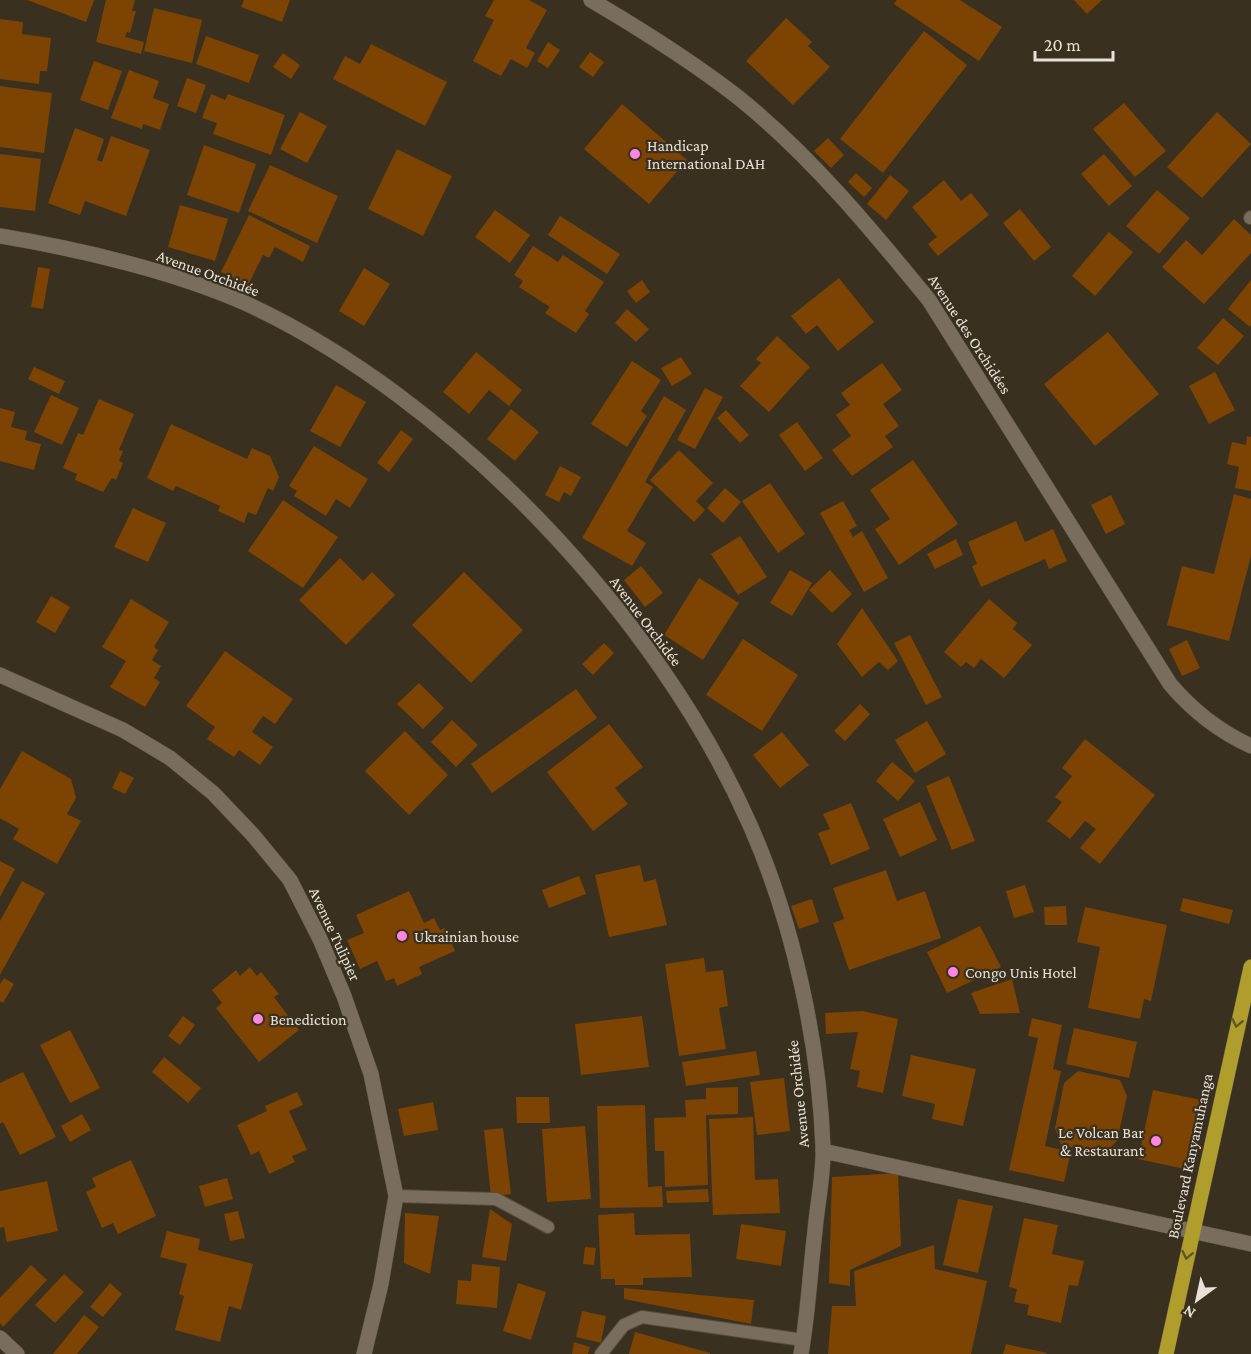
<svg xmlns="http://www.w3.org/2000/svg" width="1251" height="1354" viewBox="0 0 1251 1354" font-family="'Crimson Pro',serif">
	<rect width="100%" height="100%" fill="#393020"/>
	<g fill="#7c4302">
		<path d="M27 0H94L86 22Z"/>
		<path d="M106 0H135L132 11H136L130 33 127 32 125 37 144 42 141 54 96 42Z"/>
		<path d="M244 0H290L282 22 241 7Z"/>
		<path d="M494 0H529L547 10 526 48 535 53 527 68 511 59 501 76 473 61 494 20 485 16Z"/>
		<path d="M897 0H960L1002 27 979 61 894 4Z"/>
		<path d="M1074 0H1102L1087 14Z"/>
		<path d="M154 8 202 20 192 63 144 51Z"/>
		<path d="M786 18 812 42 808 46 830 67 793 105 746 61Z"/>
		<path d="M0 19 23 22 22 34 51 38 47 71H40L39 84 0 79Z"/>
		<path d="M924 31 967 65 883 173 840 139Z"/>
		<path d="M206 36 259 55 249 83 196 64Z"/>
		<path d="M548 42 560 50 548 68 537 61Z"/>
		<path d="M371 44 447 82 425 126 333 79 345 56 360 64Z"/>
		<path d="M590 52 604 62 593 77 579 67Z"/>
		<path d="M283 53 300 65 291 79 273 67Z"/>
		<path d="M94 61 122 71 108 110 80 100Z"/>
		<path d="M129 70 159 81 153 98 169 104 160 130 143 124 142 129 111 118Z"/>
		<path d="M187 78 206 85 196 113 177 106Z"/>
		<path d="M0 86 52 93 44 153 0 147Z"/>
		<path d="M211 94 225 100 228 94 285 115 271 155 213 134 217 123 202 118Z"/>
		<path d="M1124 103 1166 151 1135 177 1093 129Z"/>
		<path d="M622 104 687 160 649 204 584 149Z"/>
		<path d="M300 112 327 126 307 163 280 149Z"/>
		<path d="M1217 112 1251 144 1202 198 1167 167Z"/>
		<path d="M75 128 104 139 97 160 102 162 111 136 150 150 126 216 85 201 80 215 48 203Z"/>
		<path d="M828 138 844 155 831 168 814 151Z"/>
		<path d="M204 145 256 164 239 213 187 195Z"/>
		<path d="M397 149 452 176 423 236 368 209Z"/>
		<path d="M0 154 41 159 35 211 0 207Z"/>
		<path d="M1104 154 1132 186 1109 206 1081 174Z"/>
		<path d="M270 165 338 196 317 243 248 211Z"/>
		<path d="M856 173 872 188 864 197 848 182Z"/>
		<path d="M890 175 909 191 886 220 867 204Z"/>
		<path d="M944 180 961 201 971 193 989 215 938 256 928 244 937 237 912 207Z"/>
		<path d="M1157 190 1190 218 1159 254 1126 226Z"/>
		<path d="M180 205 228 219 215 261 168 247Z"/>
		<path d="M1020 209 1051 247 1034 261 1003 223Z"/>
		<path d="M495 210 530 235 510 263 475 237Z"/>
		<path d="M249 215 310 246 303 262 275 247 269 258 263 255 248 285 221 272Z"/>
		<path d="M560 216 620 254 607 274 548 235Z"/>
		<path d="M1234 219 1251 235V253L1204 304 1162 267 1186 240 1202 255Z"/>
		<path d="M1109 232 1133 252 1095 296 1072 276Z"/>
		<path d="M533 246 558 262 563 255 604 282 585 311 589 314 576 333 545 313 550 307 519 287 523 281 514 275Z"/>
		<path d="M38 267 50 269 43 309 31 307Z"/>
		<path d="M364 268 390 284 364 326 339 311Z"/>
		<path d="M839 278 874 322 838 351 817 325 806 334 791 316Z"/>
		<path d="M642 280 650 292 636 303 627 291Z"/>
		<path d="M1251 280V325L1250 327 1228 309Z"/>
		<path d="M627 309 649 329 636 342 615 323Z"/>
		<path d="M1223 318 1244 336 1218 365 1197 348Z"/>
		<path d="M1108 332 1159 394 1095 446 1044 384Z"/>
		<path d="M777 336 810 367 769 412 740 386 761 363 756 359Z"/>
		<path d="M476 352 522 390 509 406 489 390 469 414 443 392Z"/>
		<path d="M681 357 692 374 672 386 661 368Z"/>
		<path d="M632 361 661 380 641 411 647 416 627 447 591 424Z"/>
		<path d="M882 363 902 390 883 404 899 426 885 436 893 447 852 476 832 450 851 436 836 415 850 405 841 393Z"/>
		<path d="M34 367 65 381 59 394 28 379Z"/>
		<path d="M1215 372 1235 410 1209 424 1189 386Z"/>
		<path d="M336 385 366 402 340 447 310 431Z"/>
		<path d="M705 388 723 397 695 449 677 440Z"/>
		<path d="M51 395 79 408 62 445 34 432Z"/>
		<path d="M664 396 686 410 645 482 653 487 627 531 646 543 632 566 582 538Z"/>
		<path d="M99 399 134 414 119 450 123 451 119 461 123 463 116 480 112 478 103 492 75 480 77 474 63 468 78 433 83 435Z"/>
		<path d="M0 408 15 412 11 427 27 431 25 440 41 444 34 470 0 461Z"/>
		<path d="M511 409 539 432 515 461 487 439Z"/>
		<path d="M726 410 749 435 740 443 717 418Z"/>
		<path d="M797 422 823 458 805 471 779 435Z"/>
		<path d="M171 424 247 459 252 448 270 456 279 477 273 491 268 488 256 515 248 512 244 523 218 511 220 506 176 486 173 491 147 478Z"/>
		<path d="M401 430 413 439 389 472 377 463Z"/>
		<path d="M1247 436 1251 437V491L1235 488 1239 467 1227 464 1232 442 1246 445Z"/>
		<path d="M314 446 368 479 350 508 336 499 326 516 294 496 297 491 289 486Z"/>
		<path d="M679 450 713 483 696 501 705 510 694 522 650 480Z"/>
		<path d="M913 460 958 524 899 565 875 529 890 519 870 490Z"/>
		<path d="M560 466 581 477 571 496 564 492 559 502 545 495Z"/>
		<path d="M770 483 805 534 778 553 742 501Z"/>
		<path d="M725 488 741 502 723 523 707 508Z"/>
		<path d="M1234 494 1251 499V556L1229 641 1167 625 1182 566 1214 574Z"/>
		<path d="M1111 495 1125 524 1106 534 1091 505Z"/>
		<path d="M283 500 338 537 303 588 248 551Z"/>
		<path d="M843 501 857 526 849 530 853 537 862 531 888 578 864 592 820 513Z"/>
		<path d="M133 508 166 523 148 562 114 547Z"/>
		<path d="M1016 521 1025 542 1053 529 1067 561 1049 569 1045 559 981 587 972 566 977 564 968 542Z"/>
		<path d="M740 536 767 577 738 595 711 554Z"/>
		<path d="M956 539 963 555 935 569 927 554Z"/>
		<path d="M340 558 363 581 372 572 395 595 346 645 299 600Z"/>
		<path d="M641 566 663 593 645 607 624 580Z"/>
		<path d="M790 570 812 583 792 616 770 603Z"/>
		<path d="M830 570 852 594 832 613 809 590Z"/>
		<path d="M464 572 523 630 471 683 412 625Z"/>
		<path d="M699 578 739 603 703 660 664 635Z"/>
		<path d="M51 596 70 607 55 633 36 622Z"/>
		<path d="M131 599 169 622 154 647 158 650 152 660 161 666 154 678 160 682 145 707 110 687 126 661 102 647Z"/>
		<path d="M989 599 1017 623 1013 629 1032 645 1004 678 981 659 974 668 966 662 961 667 944 652Z"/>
		<path d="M862 608 898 661 888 670 879 662 862 677 837 644Z"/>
		<path d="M910 635 942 697 926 705 894 643Z"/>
		<path d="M743 639 798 675 762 731 706 695Z"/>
		<path d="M1187 640 1200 668 1182 676 1169 649Z"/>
		<path d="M604 643 614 653 593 675 582 664Z"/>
		<path d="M225 651 293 699 275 724 263 716 252 732 273 747 260 765 239 750 234 757 207 739 215 727 186 706Z"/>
		<path d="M419 683 444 708 423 729 397 704Z"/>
		<path d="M576 689 597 718 492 793 471 764Z"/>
		<path d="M860 704 870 714 845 741 834 731Z"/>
		<path d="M452 720 478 745 456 767 431 742Z"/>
		<path d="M927 721 946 754 915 773 895 740Z"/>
		<path d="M609 724 643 767 615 788 628 804 593 831 547 772Z"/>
		<path d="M405 731 448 775 409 815 365 771Z"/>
		<path d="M782 732 809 765 780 788 753 755Z"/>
		<path d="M1085 739 1155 795 1100 864 1080 848 1096 829 1085 821 1070 839 1047 821 1062 802 1055 797 1072 776 1062 768Z"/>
		<path d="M22 751 71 779 76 798 67 814 81 821 57 864 13 839 19 829 0 818V789Z"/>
		<path d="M892 762 915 781 898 801 876 781Z"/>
		<path d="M120 771 134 778 125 794 112 788Z"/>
		<path d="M949 776 975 841 952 850 926 786Z"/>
		<path d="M920 802 937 840 900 857 883 819Z"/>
		<path d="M851 803 870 849 831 865 818 833 830 829 823 814Z"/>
		<path d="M0 861 15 869 0 897Z"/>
		<path d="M640 865 644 882 656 879 667 925 609 937 595 875Z"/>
		<path d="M886 870 897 901 925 891 941 938 849 970 833 923 844 919 833 888Z"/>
		<path d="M579 876 586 894 549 908 542 890Z"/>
		<path d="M22 881 45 893 0 975V921Z"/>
		<path d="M1025 885 1034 912 1014 918 1006 891Z"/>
		<path d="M409 891 424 923 434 918 440 930 445 928 455 951 419 967 422 974 397 986 394 978 386 981 377 961 360 969 347 940 364 933 356 915Z"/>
		<path d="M1183 898 1233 910 1229 924 1180 911Z"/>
		<path d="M812 899 819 922 799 929 791 906Z"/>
		<path d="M1066 906 1067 925H1045L1044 907Z"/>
		<path d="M1085 907 1167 925 1151 1001 1144 999 1140 1019 1088 1008 1100 947 1077 942Z"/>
		<path d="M980 926 1001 967 947 993 927 952Z"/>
		<path d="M704 958 706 972 723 970 728 1006 719 1008 726 1049 679 1056 665 964Z"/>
		<path d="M250 967 257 976 261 972 279 994 274 997 299 1030 259 1062 216 1008 222 1003 212 990 236 970 240 976Z"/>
		<path d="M4 978 14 984 3 1003 0 1001V984Z"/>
		<path d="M1012 979 1020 1013 980 1014 971 993Z"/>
		<path d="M863 1011 898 1019 883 1093 857 1087 860 1071 850 1069 858 1032 826 1034 825 1013Z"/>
		<path d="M183 1016 195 1025 180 1045 168 1036Z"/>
		<path d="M642 1016 649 1067 581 1075 575 1024Z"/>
		<path d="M1032 1018 1062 1025 1053 1069 1061 1071 1045 1146 1071 1152 1064 1182 1009 1170 1038 1038 1028 1036Z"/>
		<path d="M1074 1028 1137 1042 1129 1078 1066 1064Z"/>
		<path d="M70 1030 100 1088 70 1103 40 1045Z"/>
		<path d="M756 1051 760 1075 686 1086 682 1062Z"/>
		<path d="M911 1055 976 1069 963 1126 932 1119 935 1104 902 1096Z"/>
		<path d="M164 1057 201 1088 188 1103 152 1072Z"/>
		<path d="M1078 1071 1120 1080 1127 1096 1117 1141 1104 1154 1061 1145 1055 1128 1064 1083Z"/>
		<path d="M23 1072 56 1137 20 1155 3 1122 0 1124V1083Z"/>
		<path d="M784 1078 790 1131 757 1135 750 1082Z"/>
		<path d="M738 1087V1114L706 1115 708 1185 665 1187 664 1151H655L654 1118 686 1117 685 1100 706 1099V1088Z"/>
		<path d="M1153 1090 1201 1100 1185 1169 1138 1159Z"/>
		<path d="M297 1092 303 1105 289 1111 307 1150 292 1156 295 1162 269 1174 259 1151 251 1155 237 1125 267 1111 265 1106Z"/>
		<path d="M516 1097H549L550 1123H517Z"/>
		<path d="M433 1102 438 1130 404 1136 398 1109Z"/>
		<path d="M645 1105 648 1187 662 1186 663 1207 600 1208 597 1106Z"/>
		<path d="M82 1114 91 1130 70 1142 61 1126Z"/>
		<path d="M753 1117 755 1180 778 1179 780 1213 713 1215 709 1119Z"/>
		<path d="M585 1126 591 1199 547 1202 542 1129Z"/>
		<path d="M503 1128 511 1194 491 1197 484 1130Z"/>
		<path d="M131 1160 156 1216 118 1234 113 1223 102 1228 86 1192 96 1187 92 1178Z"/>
		<path d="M898 1173 901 1246 850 1270V1286L829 1283 832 1177Z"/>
		<path d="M227 1178 233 1199 205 1207 199 1186Z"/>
		<path d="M47 1181 58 1231 7 1242 4 1227 0 1228V1191Z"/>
		<path d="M708 1189 709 1202 667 1203 666 1191Z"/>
		<path d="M958 1199 993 1206 978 1273 943 1265Z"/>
		<path d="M490 1209 512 1224 506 1261 482 1257Z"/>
		<path d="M238 1211 245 1238 230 1241 224 1214Z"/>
		<path d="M405 1213 439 1216 430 1274 404 1263Z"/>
		<path d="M634 1213 635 1235 690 1234 692 1277 643 1278V1285H615V1279H601L598 1215Z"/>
		<path d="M1024 1218 1058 1225 1052 1254 1084 1261 1078 1286 1069 1285 1061 1323 1027 1315 1029 1305 1014 1302 1017 1289 1009 1287Z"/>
		<path d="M741 1224 786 1231 781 1266 736 1259Z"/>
		<path d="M167 1231 200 1239 198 1250 253 1264 241 1310 229 1306 220 1342 175 1330 184 1296 179 1294 187 1264 160 1257Z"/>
		<path d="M934 1245 935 1269 987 1281 971 1354H828L832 1306H856L854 1271Z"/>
		<path d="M585 1247 596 1248 594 1265 583 1264Z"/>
		<path d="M472 1264 500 1267 497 1308 456 1304 458 1280 471 1281Z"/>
		<path d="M31 1265 47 1280 3 1327 0 1323V1298Z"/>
		<path d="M64 1274 84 1292 55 1323 35 1305Z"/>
		<path d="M110 1283 122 1294 103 1317 90 1307Z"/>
		<path d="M518 1283 546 1292 531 1340 503 1331Z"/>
		<path d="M624 1288 754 1300 751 1324 624 1299Z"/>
		<path d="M582 1311 606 1316 601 1343 576 1337Z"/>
		<path d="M84 1315 99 1327 77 1354H53Z"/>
		<path d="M635 1332 710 1353V1354H629Z"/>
		<path d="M574 1342 590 1347 588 1354H572Z"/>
		<path d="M1006 1344 1047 1353 1046 1354H1003Z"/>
	</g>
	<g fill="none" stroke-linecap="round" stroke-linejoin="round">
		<g stroke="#544c3e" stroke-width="14">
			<g id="lane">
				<path d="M1250 218 1251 217"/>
				<path d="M396 1196 496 1199 548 1227"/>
				<path d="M601 1354 624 1325 642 1317 803 1340"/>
			</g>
		</g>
		<g stroke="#544c3e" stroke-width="16">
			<g id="street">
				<path d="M591 0C642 30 693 62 739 98 811 156 871 229 929 300L1170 684C1193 711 1218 731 1251 746"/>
				<path d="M0 236C78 249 173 271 245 303 453 399 658 616 750 825 793 922 819 1042 823 1147 824 1175 817 1204 815 1231 810 1272 808 1314 801 1354"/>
				<path d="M0 675 123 730 170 758 213 793 253 835 290 880 320 939 344 996 371 1074 396 1196 381 1284 364 1354"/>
				<path d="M823 1151 1251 1244"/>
				<path d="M0 1338 17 1354"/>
			</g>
		</g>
		<g stroke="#544c3e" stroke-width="16">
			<path id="primary" d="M1166 1354 1251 967"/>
		</g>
		<use href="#lane" stroke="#796e5d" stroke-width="12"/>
		<use href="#street" stroke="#796e5d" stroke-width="15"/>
		<use href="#primary" stroke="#af9e2b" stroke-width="15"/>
	</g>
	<defs><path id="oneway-chevron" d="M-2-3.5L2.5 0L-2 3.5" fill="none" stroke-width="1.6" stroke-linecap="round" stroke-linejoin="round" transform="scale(1.5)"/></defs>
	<g stroke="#625624">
		<use href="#oneway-chevron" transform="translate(1237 1023) rotate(102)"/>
		<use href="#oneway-chevron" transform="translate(1187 1255) rotate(102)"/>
	</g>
	<g fill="#fe86e1" stroke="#393020" stroke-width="2">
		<circle cx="635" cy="154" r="6"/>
		<circle cx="402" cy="936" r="6"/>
		<circle cx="953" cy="972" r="6"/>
		<circle cx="258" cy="1019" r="6"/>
		<circle cx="1156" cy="1141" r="6"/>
	</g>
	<g text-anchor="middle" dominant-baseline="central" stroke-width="4.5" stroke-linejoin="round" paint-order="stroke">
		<g font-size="16" fill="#e7e1d7" stroke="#393020" text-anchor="start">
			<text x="647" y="145">Handicap<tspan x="647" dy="18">International DAH</tspan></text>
			<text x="414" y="936">Ukrainian house</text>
			<text x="965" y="972">Congo Unis Hotel</text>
			<text x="270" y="1019">Benediction</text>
			<text x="1144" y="1132" text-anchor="end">Le Volcan Bar<tspan x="1144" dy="18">&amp; Restaurant</tspan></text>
		</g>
		<g font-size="16" fill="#e7e1d7" stroke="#393020">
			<text transform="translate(208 273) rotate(20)">Avenue Orchidée</text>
			<text transform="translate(970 334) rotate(57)">Avenue des Orchidées</text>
			<text transform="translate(646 621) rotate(53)">Avenue Orchidée</text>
			<text transform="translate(335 934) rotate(65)">Avenue Tulipier</text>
			<text transform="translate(798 1094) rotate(-96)">Avenue Orchidée</text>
			<text transform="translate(1190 1156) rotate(-78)">Boulevard Kanyamuhanga</text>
		</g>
	</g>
	<g transform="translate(1197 1300) rotate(213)" stroke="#393020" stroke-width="4.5" paint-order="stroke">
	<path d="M0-4.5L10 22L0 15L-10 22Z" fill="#e7e1d7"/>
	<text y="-9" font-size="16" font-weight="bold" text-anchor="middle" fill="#e7e1d7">N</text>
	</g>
	<path d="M1035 51v9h78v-9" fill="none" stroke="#e7e1d7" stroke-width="3"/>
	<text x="1044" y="51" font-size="18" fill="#e7e1d7" stroke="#393020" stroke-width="4.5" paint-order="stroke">20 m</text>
</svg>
